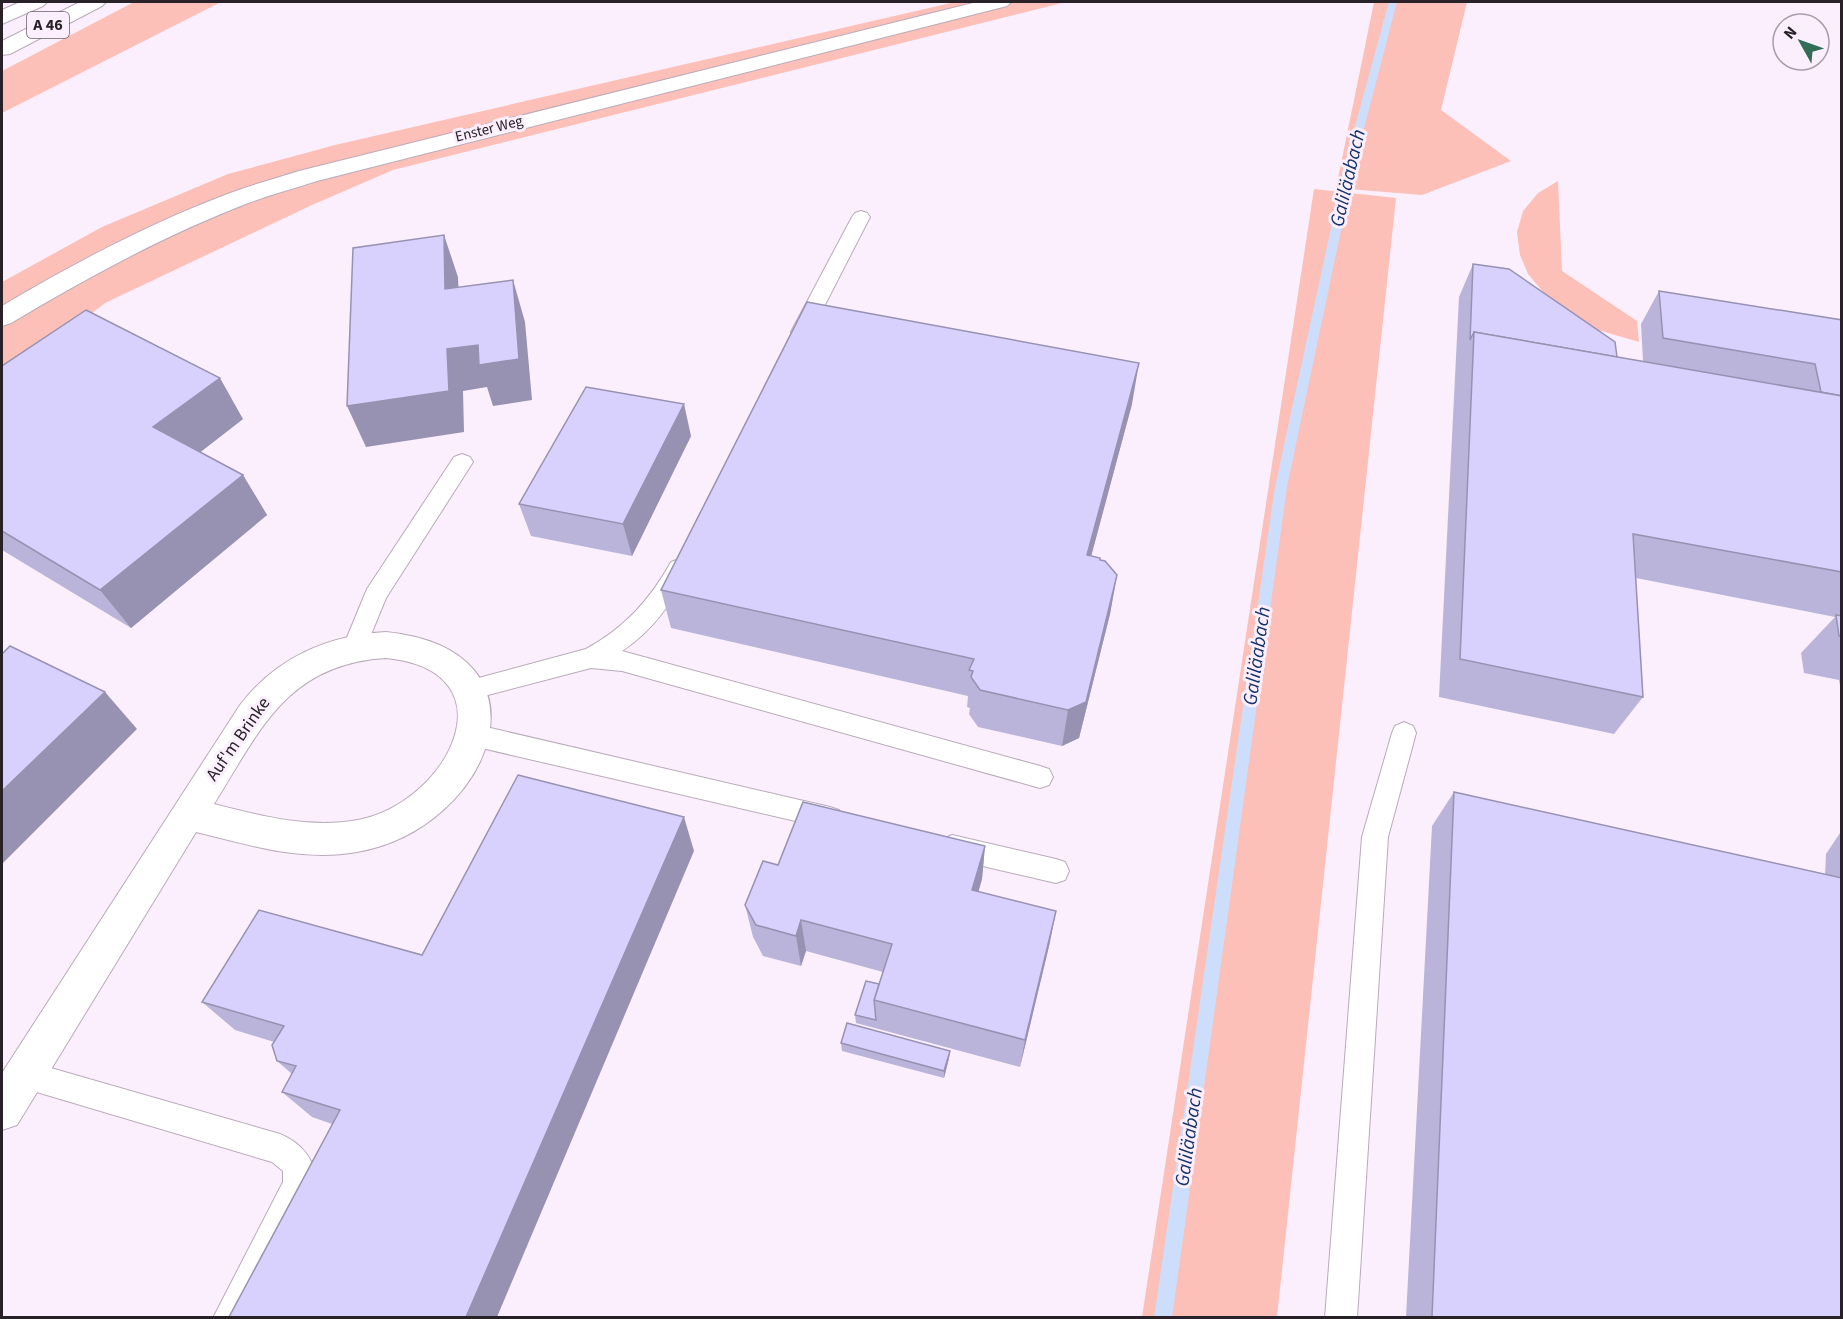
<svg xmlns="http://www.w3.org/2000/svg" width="1843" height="1319" viewBox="0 0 1843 1319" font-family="'Source Sans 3',sans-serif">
	<rect width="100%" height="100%" fill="#fceffd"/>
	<g fill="#fcc0b8">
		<path d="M134 2H221L2 113V71Z"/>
		<path d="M955 2H1066L393 170 312 205 105 303 2 382V282L102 227 228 174 335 145Z"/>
		<path d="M1374 2H1467L1441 110 1511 161 1422 195 1336 188Z"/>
		<path d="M1558 181 1562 271 1637 321 1639 342 1598 330 1544 293 1528 274 1520 255 1517 232 1523 211 1538 193Z"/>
		<path d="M1314 189 1396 198 1277 1317H1142Z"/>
	</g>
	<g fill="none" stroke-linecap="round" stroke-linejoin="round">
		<path fill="#ccdefb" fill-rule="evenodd" d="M1389 2H1397L1356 159 1287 487 1172 1318H1154L1275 487 1346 159Z"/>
		<g stroke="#b9aaba" stroke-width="2">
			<g id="service">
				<path d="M861 211 867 213 870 217 811 332 808 337 801 339 794 337 791 332 852 217 855 213Z"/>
				<path d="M462 454 470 457 473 462 386 598 363 654 355 657 347 654 343 647 367 589 454 457Z"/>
				<path d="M679 559 687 562 690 568C673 601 654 630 622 651L1040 766 1049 769 1053 777 1049 785 1040 788 622 671 591 668 469 700 460 697 457 690 460 683 586 649C624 628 650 600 671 562Z"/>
				<path d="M1404 722 1413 726 1416 733 1388 837 1357 1318H1325L1362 837 1392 733 1395 726Z"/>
				<path d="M473 724 830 807 839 810 843 818 839 826 830 829 473 746 464 742 460 735 464 728Z"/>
				<path d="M952 835 1056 859 1065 862 1069 871 1065 880 1056 883 952 859 943 855 939 847 943 839Z"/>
				<path d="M23 1060 280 1134C301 1143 319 1161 313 1186L247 1318H213L283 1182V1171L272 1162 13 1085 8 1075 13 1065Z"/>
			</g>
		</g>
		<g stroke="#b9aaba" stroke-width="2">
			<g id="minor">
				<path d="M977 2H1011L1007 6 317 181C295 188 273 194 251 202 167 234 88 277 11 323L2 326V306C76 262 152 222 233 192 255 184 277 178 299 171Z"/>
				<path d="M386 632C562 650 491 829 357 852 302 862 249 845 196 832L17 1125 2 1130V1073L240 705C276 658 328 635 386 632ZM386 658C515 671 448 803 358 820 309 829 261 816 214 804 260 730 287 664 386 658Z"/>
			</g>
		</g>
		<g stroke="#b9aaba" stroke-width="2">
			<g id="motorway">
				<path d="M20 2H47L43 6 2 24V10Z"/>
				<path d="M80 2H106L102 6 10 54 2 55V41Z"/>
			</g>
		</g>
		<use href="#service" fill="#fff" fill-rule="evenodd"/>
		<use href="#minor" fill="#fff" fill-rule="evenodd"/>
		<use href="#motorway" fill="#fff" fill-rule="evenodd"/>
	</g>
	<g fill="#bab4da">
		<path d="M1473 264 1617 357 1643 361 1641 324 1659 291 1842 320V697L1839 680 1804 673 1801 653 1835 617 1636 578 1643 697 1614 734 1439 697 1459 297Z"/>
		<path d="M2 366 243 419 200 452 243 475 267 515 131 628 2 550Z"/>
		<path d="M1132 404 1091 556 1100 560 1117 575 1110 614 1079 738 1062 746 978 727 969 714 970 708 967 707 968 696 671 628 661 590Z"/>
		<path d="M691 436 632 556 531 536 519 504Z"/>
		<path d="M1454 792 1825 875 1826 854 1842 830V1317H1406L1432 826Z"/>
		<path d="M985 846 982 879 978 892 1050 942 1020 1067 856 1023 855 1015 879 984 883 972 806 951 801 966 763 956 753 937 745 905 778 865Z"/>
		<path d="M694 851 332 1124 312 1117 282 1092 292 1074 277 1061 274 1042 235 1030 202 1002 422 955Z"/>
		<path d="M841 1043 950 1051 949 1058 944 1078 842 1051Z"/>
	</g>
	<g fill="#9792b1">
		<path d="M444 235 458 277 460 331 445 289Z"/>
		<path d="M513 280 525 322 532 400 493 406 487 387 463 391 464 432 366 447 347 406 447 349 478 345Z"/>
		<path d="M1139 363 1132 404 1081 594 1087 555Z"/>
		<path d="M220 378 243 419 180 468 153 427Z"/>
		<path d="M684 404 691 436 632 556 623 524Z"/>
		<path d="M243 475 267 515 131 628 100 590Z"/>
		<path d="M1117 575 1110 614 1079 738 1062 746 1068 710Z"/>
		<path d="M105 692 137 729 2 864V791Z"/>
		<path d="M684 817 694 851 497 1317H466Z"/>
		<path d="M985 846 982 879 970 922 972 890Z"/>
		<path d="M1056 911 1050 942 1020 1067 1025 1040Z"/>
		<path d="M801 920 806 951 801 966 796 936Z"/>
		<path d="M950 1051 949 1058 944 1078V1071Z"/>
	</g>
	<g fill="#d8d1fd" stroke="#9792b1" stroke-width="1.5">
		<path d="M444 235 445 289 513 280 519 359 479 365 478 345 447 349 449 391 347 406 353 248Z"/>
		<path d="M1473 264 1509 269 1615 342 1617 357 1474 332 1470 340Z"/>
		<path d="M1659 291 1842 320V396L1821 392 1815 364 1663 338Z"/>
		<path d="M807 302 1139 363 1087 555 1100 558V560L1105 561 1117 575 1086 702 1068 710 980 690 971 677 973 671 969 670 974 659 661 590Z"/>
		<path d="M86 310 220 378 153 427 243 475 100 590 2 531V366Z"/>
		<path d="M1474 332 1842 396V572L1633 534 1643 697 1460 659Z"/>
		<path d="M586 387 684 404 623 524 519 504Z"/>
		<path d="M1836 615 1842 616V636H1839Z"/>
		<path d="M10 646 105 692 2 791V654Z"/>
		<path d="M518 775 684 817 466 1317H229L340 1110 282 1092 296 1066 277 1061 272 1045 284 1026 202 1002 259 910 422 955Z"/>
		<path d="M1454 792 1842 878V1317H1432Z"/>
		<path d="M803 802 985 846 972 890 1056 911 1025 1040 874 1000 892 944 801 920 796 936 756 925 745 905 763 861 778 865Z"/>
		<path d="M866 981 879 984 874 1000 876 1020 855 1015Z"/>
		<path d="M847 1023 950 1051 944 1071 841 1043Z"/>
	</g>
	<g text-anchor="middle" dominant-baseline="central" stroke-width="6" stroke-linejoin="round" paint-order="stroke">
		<g font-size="15" fill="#282228" stroke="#fceffd">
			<text transform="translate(489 129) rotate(-14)">Enster Weg</text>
		</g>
		<rect fill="#fceffd" stroke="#686068" stroke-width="1.5" x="27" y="12" width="42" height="26" rx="4.5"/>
		<g font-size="16" font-weight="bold" fill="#282228">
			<text x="48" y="25">A 46</text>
		</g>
		<g font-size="18" fill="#282228" stroke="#fceffd">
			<text transform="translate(238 739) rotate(-55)">Auf'm Brinke</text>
		</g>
		<g font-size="20" font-style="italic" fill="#14336c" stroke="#fceffd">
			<text transform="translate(1348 178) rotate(-77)">Galiläabach</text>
			<text transform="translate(1257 656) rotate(-82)">Galiläabach</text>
			<text transform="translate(1189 1137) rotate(-82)">Galiläabach</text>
		</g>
	</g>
	<rect width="1843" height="1319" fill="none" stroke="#282228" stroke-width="6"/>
	<g transform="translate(1801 42) rotate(310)"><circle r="28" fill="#fceffd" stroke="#a79da8" stroke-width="1.5"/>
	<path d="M0-4.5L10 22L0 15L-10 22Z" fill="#326d58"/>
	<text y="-9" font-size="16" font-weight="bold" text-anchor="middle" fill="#282228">N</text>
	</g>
</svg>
